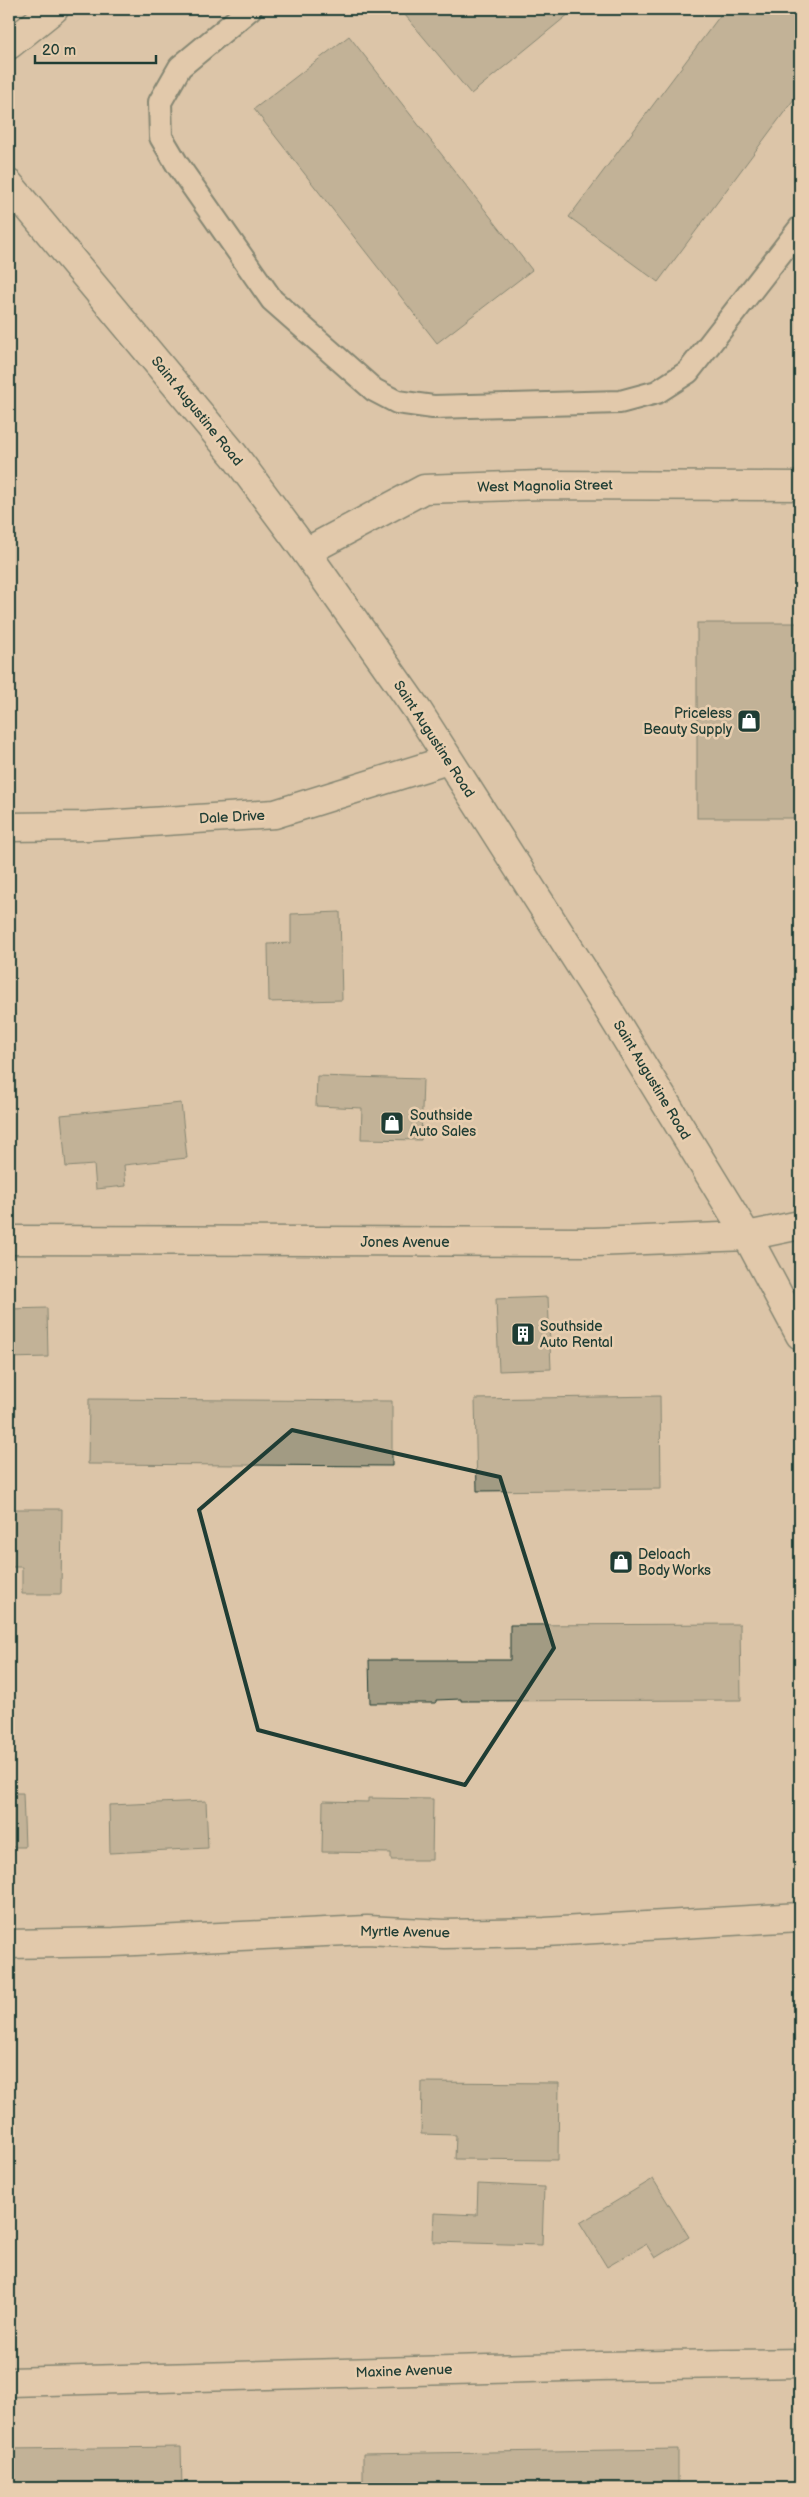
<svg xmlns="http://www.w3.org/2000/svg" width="809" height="2497" viewBox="0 0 809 2497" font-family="'Balsamiq Sans',sans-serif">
	<rect width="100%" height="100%" fill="#dcc5a8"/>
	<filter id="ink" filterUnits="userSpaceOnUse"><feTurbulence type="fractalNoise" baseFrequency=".02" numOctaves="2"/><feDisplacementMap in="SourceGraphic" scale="10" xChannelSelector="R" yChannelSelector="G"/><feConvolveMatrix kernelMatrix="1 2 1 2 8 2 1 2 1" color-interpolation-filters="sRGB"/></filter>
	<g filter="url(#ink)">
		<g fill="#a29b83" stroke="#1f3d34">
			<path d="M400 9H575L471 94Z"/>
			<path d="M725 9H800V91L658 282 569 217Z"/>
			<path d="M349 36 532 270 437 343 254 109Z"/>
			<rect x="697" y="623" width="103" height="195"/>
			<path d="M340 912 342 1000 269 1002 268 944 291 943V914Z"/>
			<path d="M317 1076 423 1079 421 1140 361 1139 362 1108 316 1106Z"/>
			<path d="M181 1103 187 1158 124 1165 126 1186 96 1189 94 1165 66 1167 61 1115Z"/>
			<path d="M9 1291 10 1309 47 1308 48 1357 9 1358Z"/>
			<path d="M548 1297 551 1369 499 1371 496 1299Z"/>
			<path d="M660 1396 661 1489 477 1491 475 1399Z"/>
			<path d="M89 1399 392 1401V1466L88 1464Z"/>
			<path d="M9 1509H62L61 1594H22V1567H9Z"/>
			<path d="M740 1624 741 1700 461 1701V1699L436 1700V1703H370L369 1660H510V1625Z"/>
			<path d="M9 1793H23L25 1847H9Z"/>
			<path d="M368 1798 433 1799 432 1860H391V1853L322 1852 323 1801 368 1802Z"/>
			<path d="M206 1801 208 1848 110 1853 109 1805Z"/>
			<path d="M795 2008H800V2084L797 2085Z"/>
			<path d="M422 2082 559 2083 558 2160 455 2159 456 2135 421 2134Z"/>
			<path d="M653 2179 689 2237 655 2258 646 2244 607 2267 580 2223Z"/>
			<path d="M478 2184 544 2187 542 2245 433 2242 434 2213 477 2215Z"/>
			<path d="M181 2447 182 2488H9V2449Z"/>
			<path d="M678 2449V2488H363V2454Z"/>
		</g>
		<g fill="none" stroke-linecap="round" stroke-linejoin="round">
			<g stroke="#1f3d34" stroke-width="26">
				<path id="lane" d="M250 9 180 67 160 102 161 137 177 164 272 300 374 390 397 402 433 407 620 402 657 392 688 372 800 228"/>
			</g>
			<g stroke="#1f3d34" stroke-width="31">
				<g id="street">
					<path d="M306 552 424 489 542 485 800 486"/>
					<path d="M9 827 88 826 275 814 448 760"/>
					<path d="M9 1240 594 1242 747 1236 800 1225"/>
					<path d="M9 1944 114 1942 367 1930 444 1934 545 1932 800 1917"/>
					<path d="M9 2382 600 2366 800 2363"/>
				</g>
			</g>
			<g stroke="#1f3d34" stroke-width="31">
				<path id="secondary" d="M9 45 54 9"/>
			</g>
			<g stroke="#1f3d34" stroke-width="31">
				<path id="primary" d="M9 184 234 455 306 552 418 711 608 1009 747 1236 800 1335"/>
			</g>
			<use href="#lane" stroke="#e8ceaf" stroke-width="22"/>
			<use href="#street" stroke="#e8ceaf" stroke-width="28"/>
			<use href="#secondary" stroke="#e8ceaf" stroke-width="28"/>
			<use href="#primary" stroke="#e8ceaf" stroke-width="28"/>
		</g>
	</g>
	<path d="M0 0H809V2497H0ZM292 1430 500 1477 554 1648 465 1785 258 1730 199 1510Z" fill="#dcc5a8" fill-opacity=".55" fill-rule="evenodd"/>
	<path fill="none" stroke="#1f3d34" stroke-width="4" stroke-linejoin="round" d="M292 1430 500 1477 554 1648 465 1785 258 1730 199 1510Z"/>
	<defs>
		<g id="shop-square" transform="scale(1.25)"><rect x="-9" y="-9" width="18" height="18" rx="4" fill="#1f3d34" stroke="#e8ceaf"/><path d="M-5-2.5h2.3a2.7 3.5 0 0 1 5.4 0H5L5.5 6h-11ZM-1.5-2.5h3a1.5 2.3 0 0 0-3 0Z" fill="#fff"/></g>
		<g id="building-square" transform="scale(1.25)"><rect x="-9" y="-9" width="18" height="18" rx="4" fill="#1f3d34" stroke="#e8ceaf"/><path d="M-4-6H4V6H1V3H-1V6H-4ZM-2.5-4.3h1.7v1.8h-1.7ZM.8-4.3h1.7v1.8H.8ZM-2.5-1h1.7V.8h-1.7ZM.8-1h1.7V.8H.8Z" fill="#fff"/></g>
	</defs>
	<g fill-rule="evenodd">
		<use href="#shop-square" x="749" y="721"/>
		<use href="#shop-square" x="392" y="1123"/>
		<use href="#building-square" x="523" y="1334"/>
		<use href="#shop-square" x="621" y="1562"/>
	</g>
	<g text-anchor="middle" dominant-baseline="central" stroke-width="5" stroke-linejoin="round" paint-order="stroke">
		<g font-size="14" fill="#1f3d34" stroke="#e8ceaf">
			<text transform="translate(197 411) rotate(51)">Saint Augustine Road</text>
			<text transform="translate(545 486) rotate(-1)">West Magnolia Street</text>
			<text transform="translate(434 739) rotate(57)">Saint Augustine Road</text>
			<text transform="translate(232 817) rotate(-3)">Dale Drive</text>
			<text transform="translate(652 1080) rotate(59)">Saint Augustine Road</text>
			<text x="405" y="1242">Jones Avenue</text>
			<text transform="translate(405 1932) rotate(1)">Myrtle Avenue</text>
			<text transform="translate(404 2371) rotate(-2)">Maxine Avenue</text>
		</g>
		<g font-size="14" fill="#1f3d34" stroke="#e8ceaf" text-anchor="start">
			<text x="732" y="713" text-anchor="end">Priceless<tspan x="732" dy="16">Beauty Supply</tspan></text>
			<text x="410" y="1115">Southside<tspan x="410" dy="16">Auto Sales</tspan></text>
			<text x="540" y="1326">Southside<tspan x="540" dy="16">Auto Rental</tspan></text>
			<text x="638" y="1554">Deloach<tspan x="638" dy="16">Body Works</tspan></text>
		</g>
	</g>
	<rect width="809" height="2497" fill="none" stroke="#e8ceaf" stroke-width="30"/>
	<rect x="15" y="15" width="779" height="2467" fill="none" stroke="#1f3d34" stroke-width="2" filter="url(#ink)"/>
	<path d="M35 55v8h121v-8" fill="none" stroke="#1f3d34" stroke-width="2.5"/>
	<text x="42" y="55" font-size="15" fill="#1f3d34" stroke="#e8ceaf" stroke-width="4" paint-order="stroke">20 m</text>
</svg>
